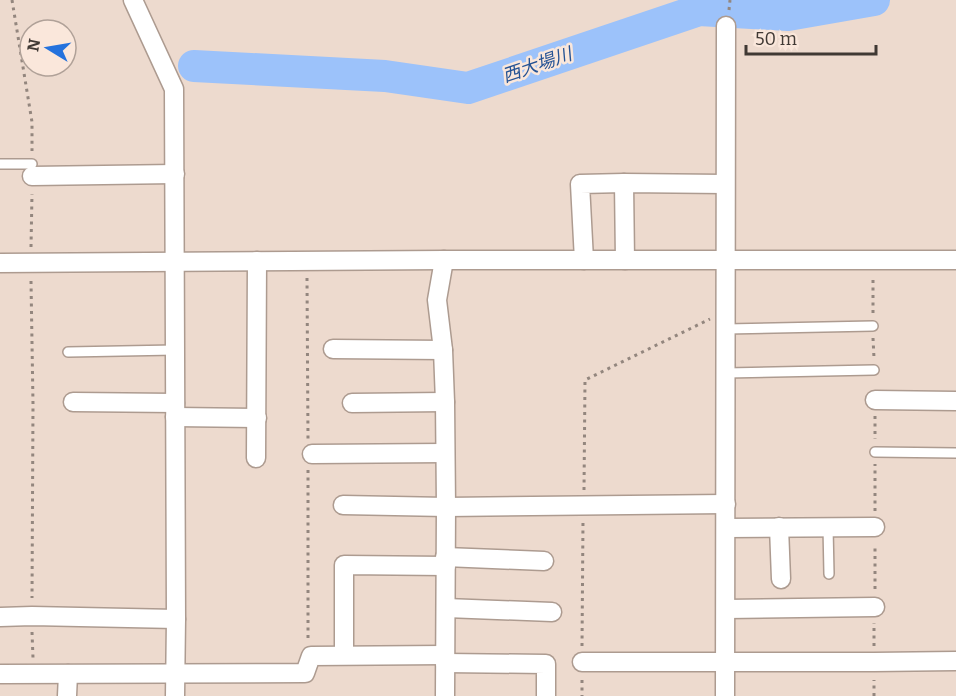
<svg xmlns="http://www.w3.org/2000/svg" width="956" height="696" viewBox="0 0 956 696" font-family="Bitter,'Noto Sans JP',serif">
	<rect width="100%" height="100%" fill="#eddace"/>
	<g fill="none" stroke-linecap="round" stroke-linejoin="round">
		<path stroke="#9cc2fa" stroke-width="32" d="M194 66 385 76 468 88 699 10 788 15 874 0"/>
		<g stroke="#ad9b90" stroke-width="12">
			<g id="service">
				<path d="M0 164H32"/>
				<path d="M726 329 873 326"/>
				<path d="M68 352 175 350"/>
				<path d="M726 373 874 370"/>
				<path d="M875 452 956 453"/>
				<path d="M828 527 829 574"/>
			</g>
		</g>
		<g stroke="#ad9b90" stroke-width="21">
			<g id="minor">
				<path d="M133 0 174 89 176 619 175 696"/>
				<path d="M32 176 175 174"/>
				<path d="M624 183 625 260"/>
				<path d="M444 260 437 300 443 350 445 402 446 507 445 696"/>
				<path d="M584 260 580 184 624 183 725 184"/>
				<path d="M0 263 444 260H956"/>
				<path d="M333 349 443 350"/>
				<path d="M875 400 956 401"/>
				<path d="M73 402 175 403"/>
				<path d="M352 403 445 402"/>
				<path d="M175 417 257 418"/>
				<path d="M312 454 445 453"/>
				<path d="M256 458 257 261"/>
				<path d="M343 505 446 507 726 504"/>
				<path d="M779 527 781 579"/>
				<path d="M726 528 875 527"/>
				<path d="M445 557 544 561"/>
				<path d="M446 608 552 612"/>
				<path d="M726 609 875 607"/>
				<path d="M0 617 32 616 176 619"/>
				<path d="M344 655V565L446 566"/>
				<path d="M582 662H874L956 661"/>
				<path d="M445 663 546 664V696"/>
				<path d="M0 674 305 673 311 656 445 655"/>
				<path d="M67 696 68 674"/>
				<path d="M725 696 726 26"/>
			</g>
		</g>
		<g stroke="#93867e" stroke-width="3" stroke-dasharray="3 4.5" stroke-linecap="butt">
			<path d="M12 0 32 122V151"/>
			<path d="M729 10 730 0"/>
			<path d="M31 247 32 194"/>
			<path d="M307 278 308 439"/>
			<path d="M31 281 33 404 32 598"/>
			<path d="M873 313V278"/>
			<path d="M873 338 874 358"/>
			<path d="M875 416V439"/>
			<path d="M308 470V640"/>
			<path d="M584 490 585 380 710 319"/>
			<path d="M875 511V464"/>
			<path d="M875 589V545"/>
			<path d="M32 632 33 658"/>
			<path d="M582 646 583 521"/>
			<path d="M874 646V623"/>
			<path d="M582 680V696"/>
			<path d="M874 696V680"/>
		</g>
		<use href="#service" stroke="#fff" stroke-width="9"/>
		<use href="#minor" stroke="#fff" stroke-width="18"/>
	</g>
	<g text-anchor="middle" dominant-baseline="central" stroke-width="5" stroke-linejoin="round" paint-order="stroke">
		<g font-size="18" font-style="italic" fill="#245294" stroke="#fae7db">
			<text transform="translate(537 65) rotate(-19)">西大場川</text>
		</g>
	</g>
	<g transform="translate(48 48) rotate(281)"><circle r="28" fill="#fae7db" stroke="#b0a198" stroke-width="1.5"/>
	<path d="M0-4.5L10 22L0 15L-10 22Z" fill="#2472dd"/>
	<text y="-9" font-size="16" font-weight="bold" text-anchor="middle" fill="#403934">N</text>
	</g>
	<path d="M746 45v9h130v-9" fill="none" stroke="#403934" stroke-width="3"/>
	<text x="755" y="45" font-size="18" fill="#403934" stroke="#fae7db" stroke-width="4.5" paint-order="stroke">50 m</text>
</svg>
